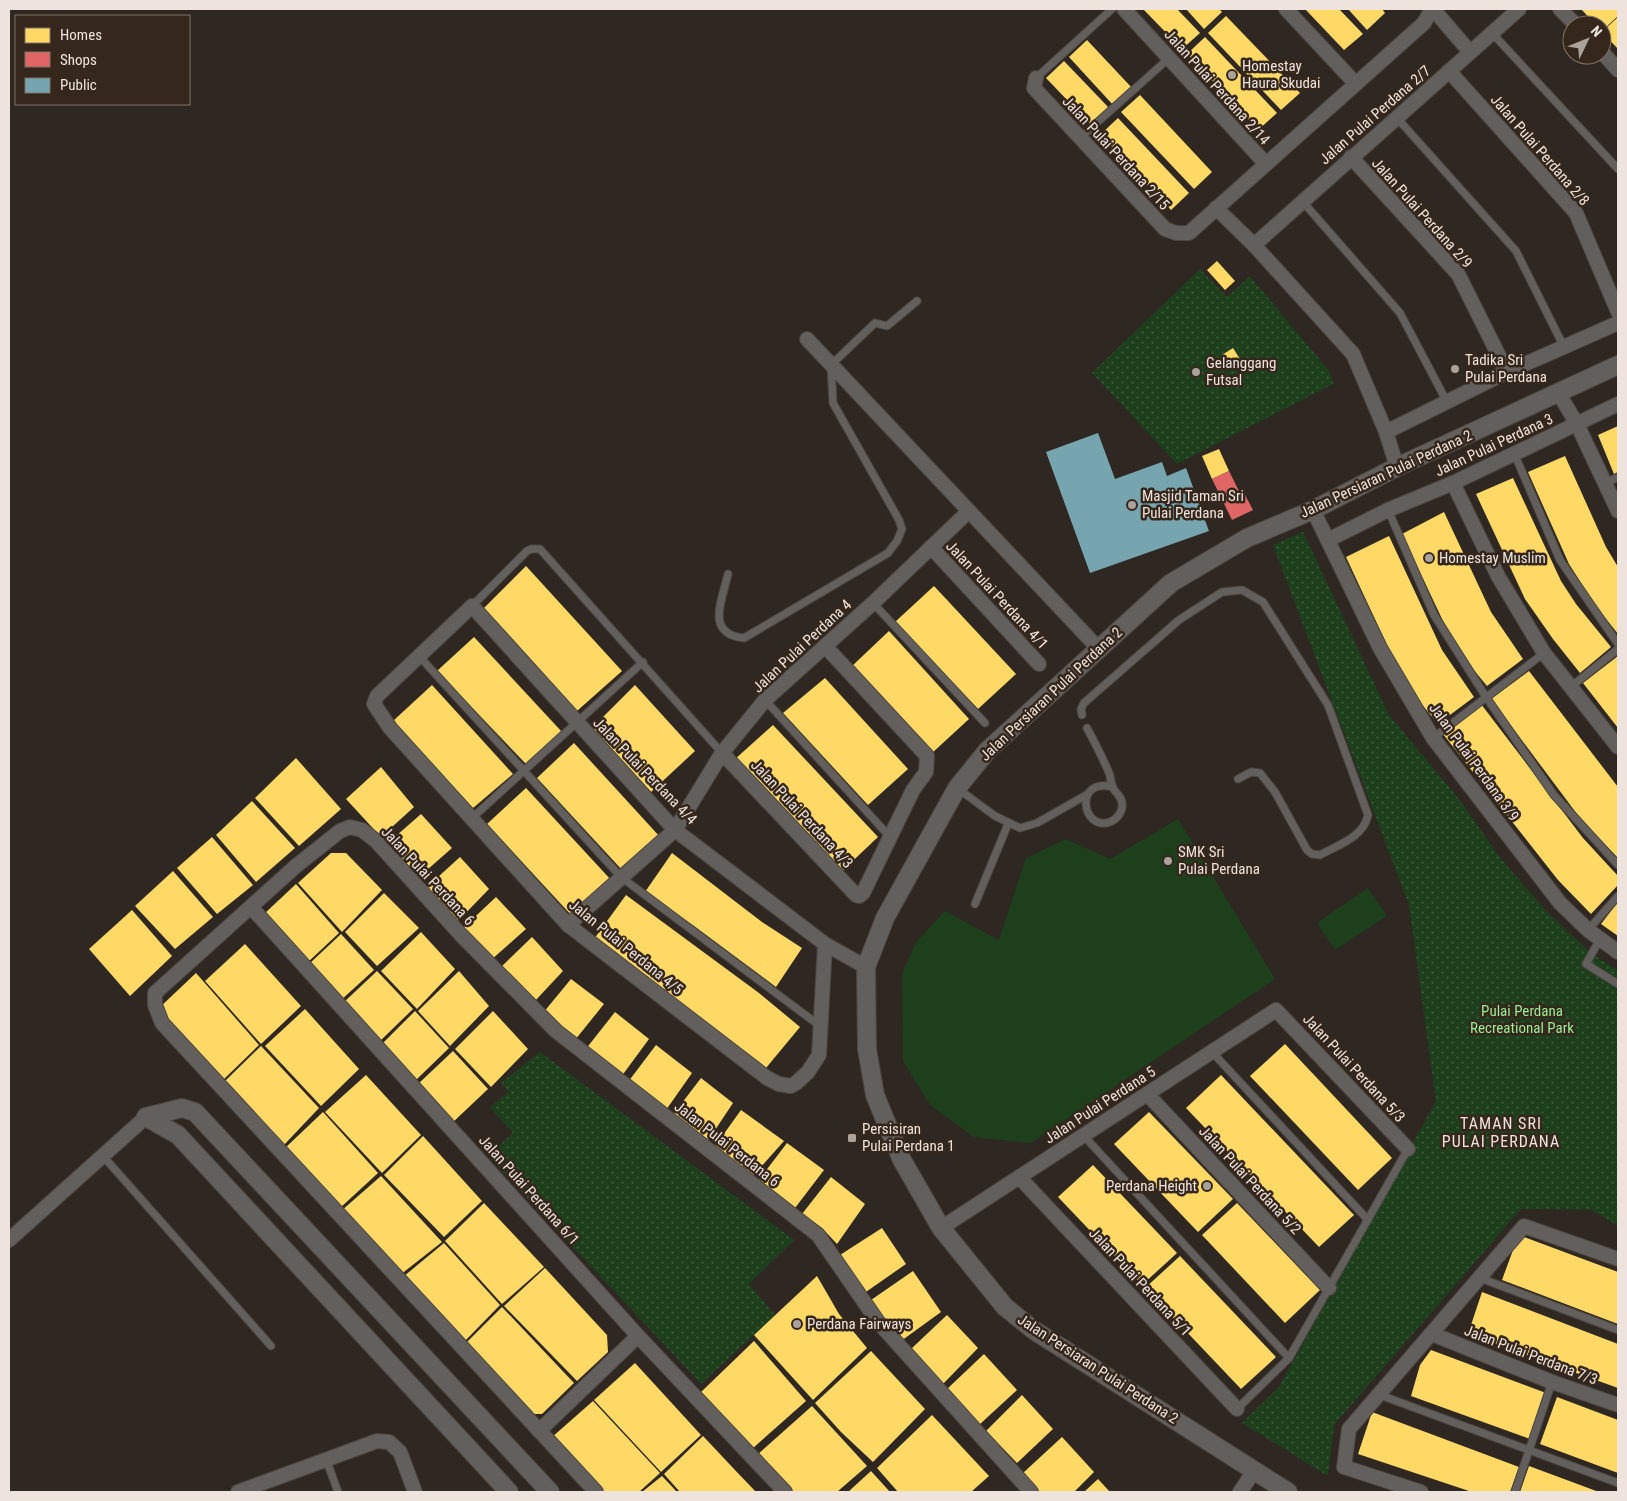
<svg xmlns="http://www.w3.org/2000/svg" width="1627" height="1501" viewBox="0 0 1627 1501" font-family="'Roboto Condensed',sans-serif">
	<defs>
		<pattern id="park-dots" width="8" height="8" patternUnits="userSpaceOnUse" patternTransform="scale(1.25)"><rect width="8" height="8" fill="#1d3f1c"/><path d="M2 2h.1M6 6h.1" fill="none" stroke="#3e5b3d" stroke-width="1.8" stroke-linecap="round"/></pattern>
	</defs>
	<rect width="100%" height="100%" fill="#2f2822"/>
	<g fill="#1d3f1c">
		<path d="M1178 819 1275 979 1031 1143 974 1137 930 1105 903 1061 902 974 916 942 945 911 999 940 1026 858 1066 839 1110 859Z"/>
		<path d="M1368 888 1387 916 1335 950 1317 923Z"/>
	</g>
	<g fill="url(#park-dots)">
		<path d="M1200 269 1227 297 1250 276 1329 371 1333 384 1177 464 1092 373Z"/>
		<path d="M1303 532 1389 715 1459 799 1501 859 1549 914 1589 951 1618 971V1226L1592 1210 1521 1209 1334 1425 1328 1476 1242 1423 1279 1387 1436 1101 1409 905 1273 545Z"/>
		<path d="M540 1052 794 1240 749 1284 775 1315 701 1384 488 1156 513 1133 490 1107 509 1092 501 1083Z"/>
	</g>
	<g fill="#ffd966">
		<path d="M1143 9H1177L1200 33 1182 49Z"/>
		<path d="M1186 9H1219L1222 12 1204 29Z"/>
		<path d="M1305 9H1339L1363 34 1344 50Z"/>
		<path d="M1348 9H1382L1385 13 1367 30Z"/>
		<path d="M1581 9H1618V16L1602 31V25H1596Z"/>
		<path d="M1226 16 1300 93 1281 110 1208 33Z"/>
		<path d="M1618 17V49L1602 32Z"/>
		<path d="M1205 37 1277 113 1258 130 1187 54Z"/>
		<path d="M1087 40 1133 89 1114 106 1069 57Z"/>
		<path d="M1064 61 1110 109 1092 126 1046 78Z"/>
		<path d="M1140 95 1212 172 1194 189 1121 112Z"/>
		<path d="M1118 118 1189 193 1171 210 1100 135Z"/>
		<path d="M1217 261 1235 281 1225 290 1207 270Z"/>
		<path d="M1233 348 1240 359 1229 366 1222 355Z"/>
		<path d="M1618 426V472L1614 474 1598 435Z"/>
		<path d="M1219 449 1229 471 1212 479 1202 456Z"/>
		<path d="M1565 456 1606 547 1618 567V634L1595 605 1569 564 1528 472Z"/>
		<path d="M1513 478 1561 581 1576 604 1611 647 1580 673 1553 639 1525 599 1476 494Z"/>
		<path d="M1444 512 1491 612 1523 659 1487 686 1468 663 1443 621 1402 534Z"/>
		<path d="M1389 536 1442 650 1474 697 1438 724 1419 701 1394 660 1346 557Z"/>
		<path d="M526 566 622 671 577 711 484 608Z"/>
		<path d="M934 586 1016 674 978 709 895 622Z"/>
		<path d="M889 631 969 719 931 754 851 667Z"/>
		<path d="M474 637 562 732 526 764 437 671Z"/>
		<path d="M1618 656V728L1583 683Z"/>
		<path d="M1529 671 1618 787V858L1583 822 1491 699Z"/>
		<path d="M825 678 908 769 868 805 783 713Z"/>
		<path d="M432 685 513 774 473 808 393 721Z"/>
		<path d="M635 685 695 751 651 792 592 728Z"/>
		<path d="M1481 704 1583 838 1618 876V885L1591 914 1558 880 1443 734Z"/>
		<path d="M773 725 878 837 841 872 734 760Z"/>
		<path d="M574 743 661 838 623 871 537 778Z"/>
		<path d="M296 758 341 809 299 846 255 798Z"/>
		<path d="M381 767 414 807 381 837 346 799Z"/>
		<path d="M526 788 612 881 573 917 487 824Z"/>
		<path d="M252 801 295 848 256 882 216 835Z"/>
		<path d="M421 814 452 848 419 877 388 843Z"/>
		<path d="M212 837 253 885 217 914 177 868Z"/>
		<path d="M331 853H346L382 890 342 932 298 883Z"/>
		<path d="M672 853 762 922 802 948 776 987 694 926 645 892Z"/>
		<path d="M460 857 489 889 457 922 427 887Z"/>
		<path d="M173 871 213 917 175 949 135 906Z"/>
		<path d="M296 884 339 933 307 963 263 915Z"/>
		<path d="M384 893 419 928 377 966 345 932Z"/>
		<path d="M626 895 759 993 800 1027 766 1068 594 939Z"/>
		<path d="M496 897 526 929 491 960 462 929Z"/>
		<path d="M1618 902V936L1601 924Z"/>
		<path d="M132 910 172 956 130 996 89 949Z"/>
		<path d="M421 932 455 969 417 1009 381 971Z"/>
		<path d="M341 934 374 970 340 1001 308 965Z"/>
		<path d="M532 937 563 971 534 1002 499 969Z"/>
		<path d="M245 944 301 1006 261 1044 205 981Z"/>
		<path d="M377 971 413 1009 378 1043 342 1004Z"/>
		<path d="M459 971 489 1006 450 1046 418 1011Z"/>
		<path d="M196 973 259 1045 222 1081 158 1009Z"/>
		<path d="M571 979 604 1004 575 1040 543 1013Z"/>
		<path d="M305 1009 359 1069 321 1106 265 1046Z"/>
		<path d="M415 1011 449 1048 415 1081 381 1045Z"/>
		<path d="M493 1011 528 1049 491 1087 455 1049Z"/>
		<path d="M615 1012 649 1039 621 1077 585 1050Z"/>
		<path d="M1285 1044 1392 1158 1358 1190 1250 1076Z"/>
		<path d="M656 1045 692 1073 666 1110 628 1082Z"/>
		<path d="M261 1046 319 1108 282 1147 223 1083Z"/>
		<path d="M453 1051 488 1089 451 1124 417 1085Z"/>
		<path d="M366 1075 421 1135 382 1173 325 1112Z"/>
		<path d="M1221 1075 1354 1215 1319 1247 1186 1108Z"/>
		<path d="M701 1078 733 1103 707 1142 672 1116Z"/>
		<path d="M741 1110 784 1141 753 1176 713 1149Z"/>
		<path d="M323 1112 378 1173 340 1208 284 1149Z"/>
		<path d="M1149 1112 1233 1199 1198 1232 1114 1144Z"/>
		<path d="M423 1136 482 1201 444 1237 384 1175Z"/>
		<path d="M787 1143 824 1170 795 1208 758 1181Z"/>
		<path d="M1093 1165 1177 1253 1142 1285 1058 1197Z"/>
		<path d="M381 1176 442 1242 400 1275 341 1211Z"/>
		<path d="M831 1177 865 1204 837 1244 822 1228 802 1214Z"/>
		<path d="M484 1203 544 1267 502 1304 445 1241Z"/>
		<path d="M1237 1203 1320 1290 1285 1323 1202 1235Z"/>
		<path d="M882 1228 906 1264 863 1294 840 1255Z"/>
		<path d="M1521 1236 1618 1272V1324L1502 1280 1513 1250Z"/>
		<path d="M444 1243 500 1305 463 1343 403 1277Z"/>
		<path d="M1180 1256 1276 1357 1241 1389 1145 1288Z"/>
		<path d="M545 1268 607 1335 608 1352 577 1381 504 1306Z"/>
		<path d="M913 1271 941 1312 901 1341 871 1300Z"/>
		<path d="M817 1276 839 1314 867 1348 813 1400 754 1335Z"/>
		<path d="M1482 1292 1618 1344V1388L1468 1334Z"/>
		<path d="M502 1307 574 1383 542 1414H527L465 1344Z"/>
		<path d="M947 1315 978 1348 942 1385 911 1349Z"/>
		<path d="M754 1341 806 1401 752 1449 700 1393Z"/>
		<path d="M1431 1350 1546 1393 1530 1439 1411 1396 1420 1365Z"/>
		<path d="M871 1351 925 1409 873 1462 841 1432 815 1403Z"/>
		<path d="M984 1354 1017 1390 979 1425 946 1390Z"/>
		<path d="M635 1363 701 1435 661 1472 594 1400Z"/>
		<path d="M1022 1395 1053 1429 1017 1463 986 1431Z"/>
		<path d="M1557 1397 1618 1420V1473L1540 1444Z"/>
		<path d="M593 1401 660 1473 639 1492H600L551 1438Z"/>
		<path d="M812 1406 867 1466 837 1492H793L757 1455Z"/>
		<path d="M1372 1412 1519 1467 1510 1492H1472L1358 1454Z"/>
		<path d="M932 1415 989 1476 971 1492H898L877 1468Z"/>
		<path d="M703 1436 734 1469 756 1492H680L664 1474Z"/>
		<path d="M1062 1437 1094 1472 1074 1492H1040L1023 1473Z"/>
		<path d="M1529 1466 1599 1492H1520Z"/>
		<path d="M871 1471 890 1492H848Z"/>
		<path d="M662 1476 677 1492H642Z"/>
		<path d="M1098 1479 1110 1492H1084Z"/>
	</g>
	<path fill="#e06666" d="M1229 471 1240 493 1243 491 1253 510 1232 520 1212 479Z"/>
	<path fill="#76a5af" d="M1098 433 1115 479 1162 462 1167 476 1186 468 1209 531 1090 573 1046 452Z"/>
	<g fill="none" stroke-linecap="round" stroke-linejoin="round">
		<g stroke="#4d4641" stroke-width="9">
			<g id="service">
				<path d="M1492 33 1618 169"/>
				<path d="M1036 78 1112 9"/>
				<path d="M1397 118 1516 251 1564 347"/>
				<path d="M1080 138 1169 58"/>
				<path d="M1303 202 1400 313 1447 402"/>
				<path d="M1514 453 1560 560 1618 644"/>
				<path d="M1604 484 1618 477"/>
				<path d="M1388 510 1434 615 1486 697 1554 795 1618 865"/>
				<path d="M728 574C722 601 705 634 744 638L888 553 897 541 902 529 899 520 833 403 831 365 875 323 887 326 917 301"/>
				<path d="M873 603 985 723"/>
				<path d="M472 606 527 551 531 549H540L722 753"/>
				<path d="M418 655 621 877 820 1026"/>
				<path d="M1572 686 1618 649"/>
				<path d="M765 700 890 837"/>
				<path d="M1082 715 1081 709 1084 703 1179 620 1222 592 1242 590 1263 602 1328 705 1368 815C1364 837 1338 845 1320 855L1312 854 1307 850 1275 792 1260 773 1251 772 1238 779"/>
				<path d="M1087 728C1095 743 1103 758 1109 773 1111 778 1111 784 1113 788 1117 795 1122 796 1122 804 1123 812 1117 819 1110 822 1082 832 1073 777 1113 787"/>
				<path d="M1433 738 1544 653"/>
				<path d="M957 788 995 816 1020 828 1037 823 1088 794"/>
				<path d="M471 819 643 662"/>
				<path d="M975 904 1008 824"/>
				<path d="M1588 930 1618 896"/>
				<path d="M1600 939 1586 964 1618 984"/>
				<path d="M1212 1052 1368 1220"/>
				<path d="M1083 1135 1289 1358"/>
				<path d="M103 1156 271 1346"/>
				<path d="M1480 1278 1618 1330"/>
				<path d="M1380 1395 1618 1483"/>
				<path d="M1237 1409 1289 1358 1408 1149"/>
				<path d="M326 1459 338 1492"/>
				<path d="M1515 1492 1552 1382"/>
			</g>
		</g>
		<g stroke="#4d4641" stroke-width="16">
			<g id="minor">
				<path d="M1124 9 1266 164"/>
				<path d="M1286 9 1356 84"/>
				<path d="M1433 9 1470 52"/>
				<path d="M1560 9 1576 25"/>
				<path d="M1602 52 1618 70"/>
				<path d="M1449 71 1576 213 1618 312"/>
				<path d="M1036 78 1034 88 1165 229 1176 233H1189L1424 23 1432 9"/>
				<path d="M1351 157 1458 274 1507 372"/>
				<path d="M1216 208 1254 245 1353 354 1386 432 1397 467"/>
				<path d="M1254 245 1519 9"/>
				<path d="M807 339 1098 648"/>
				<path d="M1559 394 1577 424 1618 511"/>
				<path d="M1386 432 1507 372 1618 323"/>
				<path d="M1453 483 1498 576 1544 653 1618 747"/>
				<path d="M1313 510 1380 648 1433 738 1560 903 1588 930 1618 952"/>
				<path d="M1328 540 1388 510 1453 483 1618 404"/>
				<path d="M931 547 1039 664"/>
				<path d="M722 753 856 895 859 896 863 893 913 790 926 772 927 756 825 646"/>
				<path d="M251 907 638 1336 785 1492"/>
				<path d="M568 925 675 830 722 753 765 700 873 603 969 511"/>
				<path d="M825 944 819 1055 808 1072 796 1083 791 1086 779 1084 767 1078 568 925 390 728 374 704 377 696 472 606 675 830 825 944 866 967"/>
				<path d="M1147 1094 1329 1288"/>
				<path d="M1019 1177 1237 1409"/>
				<path d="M941 1228 1276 1010 1408 1149"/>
				<path d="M9 1240 146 1117"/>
				<path d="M1432 1334 1552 1382 1618 1405"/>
				<path d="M539 1431 638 1336"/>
				<path d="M238 1492 377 1441 389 1442 400 1452 415 1492"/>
				<path d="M596 1492 162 1023 155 1005V993L296 866 340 831 350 827 362 830 376 841 461 935 556 1031 818 1235 878 1322 1031 1492"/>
				<path d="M1240 1492 1254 1471"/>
				<path d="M1421 1492 1344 1467 1349 1429 1524 1226 1618 1259"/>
			</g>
		</g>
		<g stroke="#4d4641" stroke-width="20">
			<g id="tertiary">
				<path d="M146 1117 182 1108 195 1112 550 1492"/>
				<path d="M146 1117 178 1135 509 1492"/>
				<path d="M1288 1492 1035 1331 1005 1307 941 1228 902 1160 888 1127 875 1095 867 1049 866 967 885 918 957 788 987 751 1171 583 1247 538 1313 510 1397 467 1618 365"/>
			</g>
		</g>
		<use href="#service" stroke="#635f5c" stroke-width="7"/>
		<use href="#minor" stroke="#635f5c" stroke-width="14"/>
		<use href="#tertiary" stroke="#635f5c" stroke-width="18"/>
	</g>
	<g fill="#aba29c" stroke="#35271c" stroke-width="2">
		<circle cx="1232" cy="75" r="5"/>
		<circle cx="1455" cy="369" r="5"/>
		<circle cx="1196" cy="372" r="5"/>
		<circle cx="1132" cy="505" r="5"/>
		<circle cx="1429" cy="558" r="5"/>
		<circle cx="1168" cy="861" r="5"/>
		<rect x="847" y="1133" width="10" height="10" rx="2.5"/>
		<circle cx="1207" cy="1186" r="5"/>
		<circle cx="797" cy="1324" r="5"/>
	</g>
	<g text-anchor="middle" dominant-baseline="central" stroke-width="5" stroke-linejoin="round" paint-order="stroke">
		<g font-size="15" fill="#eee4dd" stroke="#35271c" text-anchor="start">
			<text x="1242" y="66">Homestay<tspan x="1242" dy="17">Haura Skudai</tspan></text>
			<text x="1465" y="360">Tadika Sri<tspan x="1465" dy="17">Pulai Perdana</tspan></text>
			<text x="1206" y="363">Gelanggang<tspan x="1206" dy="17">Futsal</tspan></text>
			<text x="1142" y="496">Masjid Taman Sri<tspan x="1142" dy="17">Pulai Perdana</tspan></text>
			<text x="1439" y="558">Homestay Muslim</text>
			<text x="1178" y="852">SMK Sri<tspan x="1178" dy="17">Pulai Perdana</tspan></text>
			<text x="862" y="1129">Persisiran<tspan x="862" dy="17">Pulai Perdana 1</tspan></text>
			<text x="1197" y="1186" text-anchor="end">Perdana Height</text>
			<text x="807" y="1324">Perdana Fairways</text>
		</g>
		<g font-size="15" fill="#eee4dd" stroke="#35271c">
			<text transform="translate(1217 87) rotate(48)">Jalan Pulai Perdana 2/14</text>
			<text transform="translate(1375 115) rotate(-41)">Jalan Pulai Perdana 2/7</text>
			<text transform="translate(1540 150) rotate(49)">Jalan Pulai Perdana 2/8</text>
			<text transform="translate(1116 153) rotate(47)">Jalan Pulai Perdana 2/15</text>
			<text transform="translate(1422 213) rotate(48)">Jalan Pulai Perdana 2/9</text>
			<text transform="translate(1494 445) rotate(-25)">Jalan Pulai Perdana 3</text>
			<text transform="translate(1386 474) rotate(-25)">Jalan Persiaran Pulai Perdana 2</text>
			<text transform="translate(997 595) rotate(47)">Jalan Pulai Perdana 4/1</text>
			<text transform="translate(802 646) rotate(-43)">Jalan Pulai Perdana 4</text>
			<text transform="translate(1051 694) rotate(-43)">Jalan Persiaran Pulai Perdana 2</text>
			<text transform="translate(1474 762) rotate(54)">Jalan Pulai Perdana 3/9</text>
			<text transform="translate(645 771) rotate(46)">Jalan Pulai Perdana 4/4</text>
			<text transform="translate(802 814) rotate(47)">Jalan Pulai Perdana 4/3</text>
			<text transform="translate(428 876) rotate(47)">Jalan Pulai Perdana 6</text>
			<text transform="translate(626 947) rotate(39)">Jalan Pulai Perdana 4/5</text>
			<text transform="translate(1354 1068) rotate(47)">Jalan Pulai Perdana 5/3</text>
			<text transform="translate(1100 1105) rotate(-33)">Jalan Pulai Perdana 5</text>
			<text transform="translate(727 1144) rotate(38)">Jalan Pulai Perdana 6</text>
			<text transform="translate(1250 1180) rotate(47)">Jalan Pulai Perdana 5/2</text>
			<text transform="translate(529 1190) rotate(48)">Jalan Pulai Perdana 6/1</text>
			<text transform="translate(1140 1282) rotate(47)">Jalan Pulai Perdana 5/1</text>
			<text transform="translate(1531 1355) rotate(21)">Jalan Pulai Perdana 7/3</text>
			<text transform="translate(1098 1369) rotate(33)">Jalan Persiaran Pulai Perdana 2</text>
		</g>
		<g font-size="15" fill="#97ee96" stroke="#35271c">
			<text x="1522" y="1011">Pulai Perdana<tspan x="1522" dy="17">Recreational Park</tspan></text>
		</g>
		<g font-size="16" letter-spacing="1" fill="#eee4dd" stroke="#35271c">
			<text x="1501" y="1123">TAMAN SRI<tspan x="1501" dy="18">PULAI PERDANA</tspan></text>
		</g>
	</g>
	<rect width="1627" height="1501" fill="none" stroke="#eee4dd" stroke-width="20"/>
	<rect x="15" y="15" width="175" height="90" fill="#35271c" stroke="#7f7369"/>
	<rect x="25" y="28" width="25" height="15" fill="#ffd966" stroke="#7f7369"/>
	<text x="60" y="40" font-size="15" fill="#eee4dd">Homes</text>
	<rect x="25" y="52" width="25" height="15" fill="#e06666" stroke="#7f7369"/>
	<text x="60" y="65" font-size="15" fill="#eee4dd">Shops</text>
	<rect x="25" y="78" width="25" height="15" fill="#76a5af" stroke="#7f7369"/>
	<text x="60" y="90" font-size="15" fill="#eee4dd">Public</text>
	<g transform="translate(1587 40) rotate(47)"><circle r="24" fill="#35271c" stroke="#7f7369"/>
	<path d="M0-4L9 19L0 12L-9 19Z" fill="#aba29c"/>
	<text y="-8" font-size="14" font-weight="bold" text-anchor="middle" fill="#eee4dd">N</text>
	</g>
</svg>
